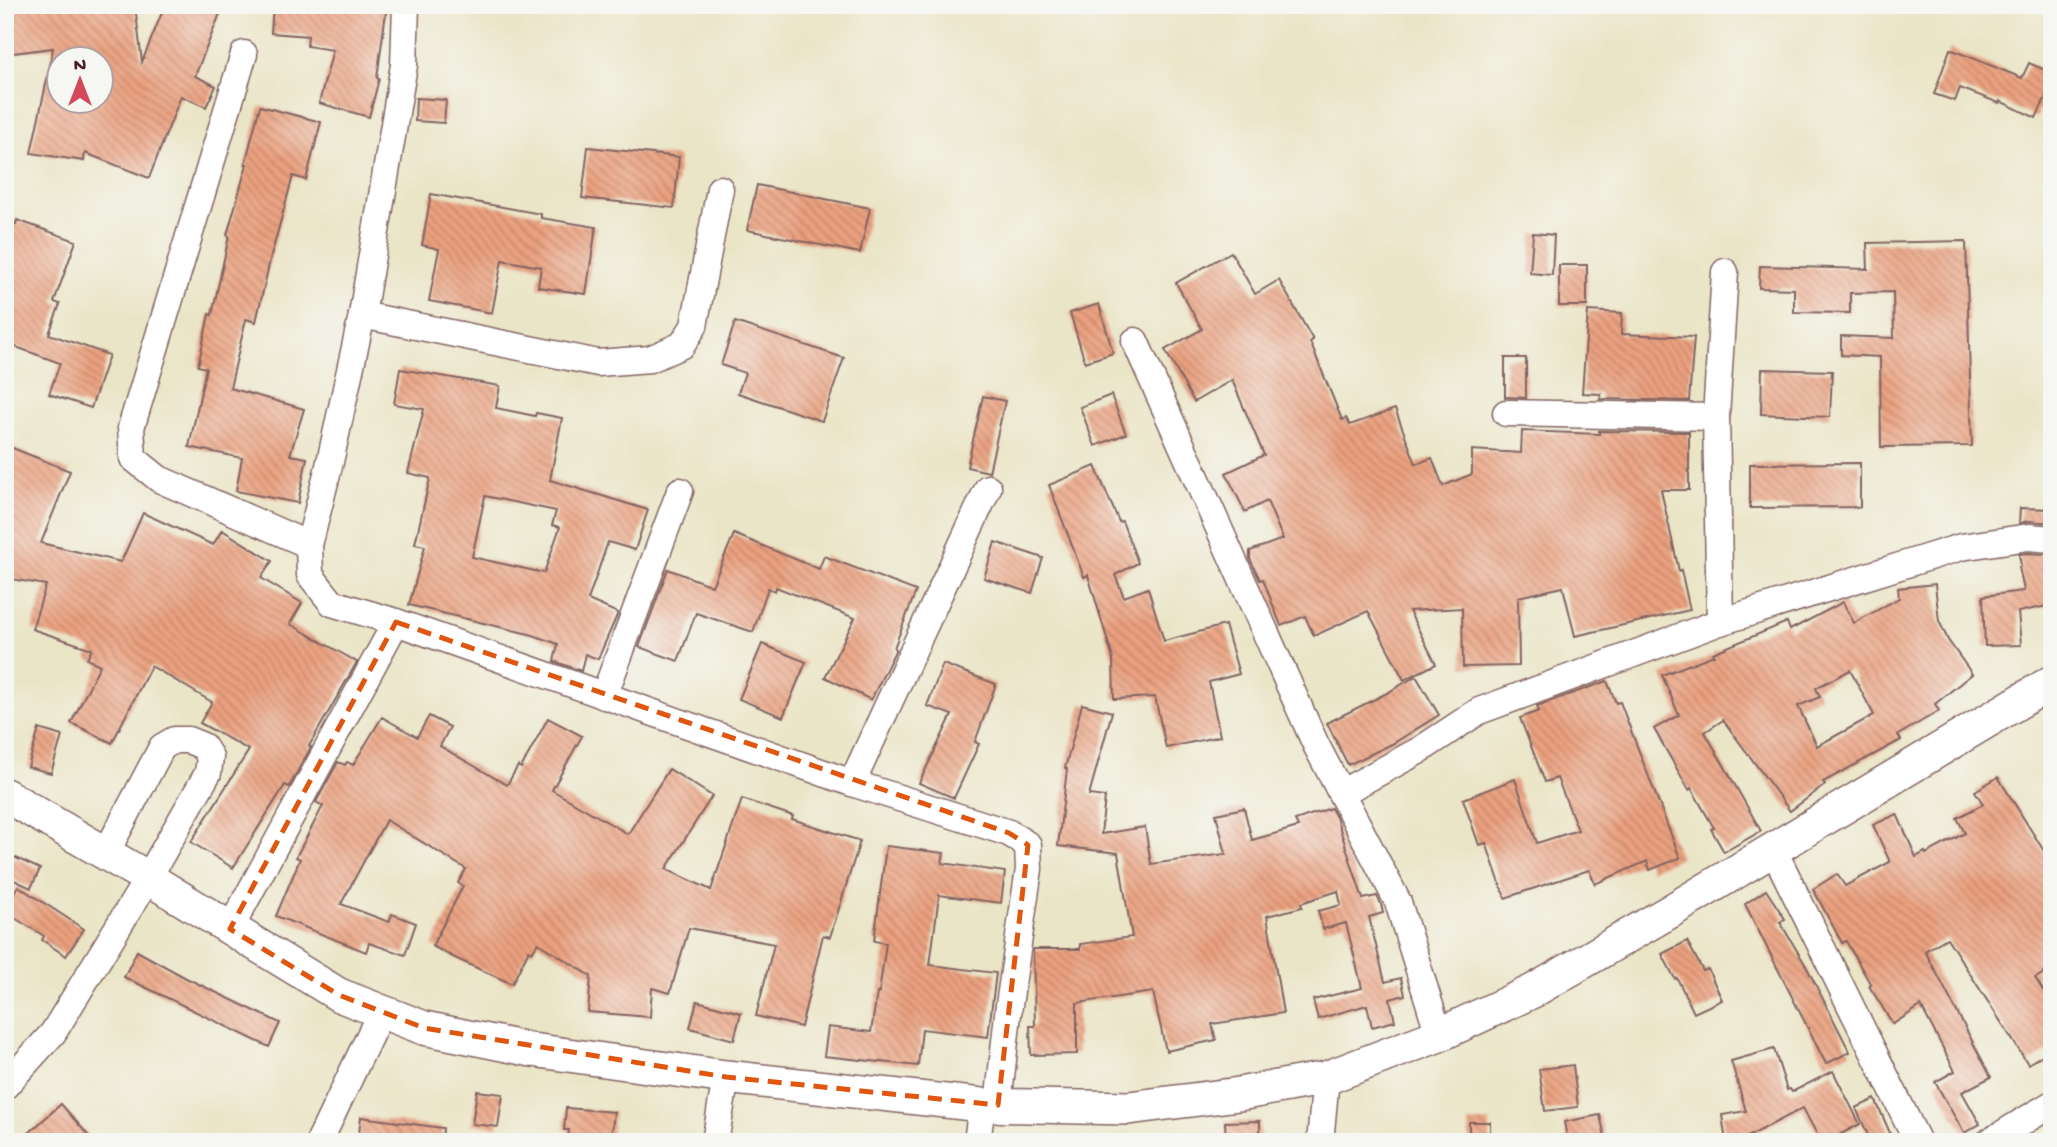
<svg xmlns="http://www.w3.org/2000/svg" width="2057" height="1147" viewBox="0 0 2057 1147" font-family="'Gochi Hand',sans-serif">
	<defs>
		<pattern id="building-back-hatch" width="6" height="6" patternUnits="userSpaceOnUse" patternTransform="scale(1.75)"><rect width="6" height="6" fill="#eba180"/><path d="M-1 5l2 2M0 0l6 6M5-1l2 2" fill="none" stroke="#c08369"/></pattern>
	</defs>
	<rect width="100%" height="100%" fill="#f6f6f2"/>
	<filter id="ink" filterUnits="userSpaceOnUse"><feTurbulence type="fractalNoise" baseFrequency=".0143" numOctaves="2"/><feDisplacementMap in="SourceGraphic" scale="14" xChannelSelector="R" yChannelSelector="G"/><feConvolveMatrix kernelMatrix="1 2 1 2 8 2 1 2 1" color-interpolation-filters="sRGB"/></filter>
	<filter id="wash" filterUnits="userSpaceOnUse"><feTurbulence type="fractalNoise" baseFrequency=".00686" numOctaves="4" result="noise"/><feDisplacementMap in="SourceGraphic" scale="28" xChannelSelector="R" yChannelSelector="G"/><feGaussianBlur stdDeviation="1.57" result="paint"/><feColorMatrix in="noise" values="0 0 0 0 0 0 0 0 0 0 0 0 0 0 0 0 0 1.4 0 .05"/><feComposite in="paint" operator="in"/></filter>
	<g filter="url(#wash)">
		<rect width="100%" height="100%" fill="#ebe5c7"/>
		<g id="blocks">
			<g fill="url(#building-back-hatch)" fill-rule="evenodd">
				<path d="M40 5H135L142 62 165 5H206L221 11 195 76 216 86 206 107 181 96 149 178 85 153 84 161 31 153 51 61 60 62V102H102V60H51L53 48 5 54V9Z"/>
				<path d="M273 5H387L377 78 379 79 369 117 319 103 333 50 307 46 308 36 271 33Z"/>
				<path d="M1950 49 2022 78 2029 63 2052 73V84L2036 118 2000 101 1999 103 1960 88 1955 101 1934 94Z"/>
				<path d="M416 98 446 100 444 123 415 121Z"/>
				<path d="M260 106 321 122 306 180 293 176 271 256 256 322 246 319 230 388 304 409 290 455 307 458 298 503 236 491 242 458 189 447 206 368 198 366 209 314 212 315 229 236 227 235 247 164H245Z"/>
				<path d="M588 147 679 157 674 208 582 198Z"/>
				<path d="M757 185 870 208 860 253 747 230Z"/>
				<path d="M431 194 541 214V218L596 227 586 294 538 287 541 267 502 260 492 313 429 301 439 249 422 245Z"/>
				<path d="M17 220 76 241 54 302 60 304 49 334 109 355 91 408 49 394 60 363 5 343V223L16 224Z"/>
				<path d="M1533 233 1554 235 1552 275 1530 273Z"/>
				<path d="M1966 241 1972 446 1881 447 1880 357 1841 355V336L1894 338 1893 292 1850 293V313L1794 312V289L1759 288 1760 266 1868 269 1867 243Z"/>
				<path d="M1231 252 1255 294 1279 280 1313 340 1310 342 1342 420 1346 418 1350 425 1395 409 1416 464 1432 458 1443 486 1472 474V450L1521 453 1522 431 1599 434V431L1689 432V490H1661L1679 571 1681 570 1690 610 1575 636 1563 587 1518 597 1519 666 1463 667 1462 608 1409 611 1436 664 1404 680 1368 611 1314 636 1305 616 1281 626 1263 579 1260 580 1250 559V551L1283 539 1267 501 1245 512 1226 473 1264 455 1232 380 1194 402 1165 350 1202 329 1176 283Z"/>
				<rect x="1559" y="265" width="28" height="41"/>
				<path d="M1099 304 1113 353 1085 362 1070 313Z"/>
				<path d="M1588 311 1622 313 1621 334 1694 337 1689 401 1600 399 1601 394 1582 393Z"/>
				<path d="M735 322 844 358 822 421 738 393 745 373 721 365Z"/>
				<path d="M1505 358H1526V398L1505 397Z"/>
				<path d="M400 369 500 386 496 408 535 416 536 413 562 418 550 480 648 510 635 550 608 542 588 600 618 613 598 659 585 654 581 671 554 661 558 644 533 635 409 605 425 546 415 544 430 478 408 473 424 409 394 404ZM485 496 556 511 552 525 560 527 544 573 472 557Z"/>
				<path d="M1762 369 1832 371 1830 417 1761 414Z"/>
				<path d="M1111 395 1126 434 1095 446 1080 407Z"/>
				<path d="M983 396 1005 401 989 472 967 467Z"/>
				<path d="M5 445 70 471 41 543 121 562 143 513 213 545 222 530 272 561 261 578 302 603 290 624 357 662 309 746 311 747 289 787 285 785 233 868 191 842 249 750 200 723 212 702 151 666 112 743 71 723 100 665 87 659 92 649 32 629 46 585 5 578Z"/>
				<path d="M1860 463V507L1750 508V464Z"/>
				<path d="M1095 466 1119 522 1122 521 1138 563 1115 575 1124 597 1148 588 1164 641 1225 625 1239 674 1209 682 1220 736 1166 748 1155 697 1114 699 1113 659 1088 575 1084 577 1049 485Z"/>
				<path d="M2020 508 2052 509V523L2030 521 2019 523Z"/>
				<path d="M734 534 819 569 824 556 916 591 894 648 896 649 871 700 825 677 855 618 776 587 775 591 768 588 753 632 696 613 678 661 639 647 668 569 712 586Z"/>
				<path d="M995 542 1043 558 1032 593 984 578Z"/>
				<path d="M2029 553 2052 555V605L2018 612 2021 645 1985 646 1983 596 2024 591 2019 567 2021 566 2019 554Z"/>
				<path d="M1935 584 1939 621 1948 640 1972 674 1935 704 1939 711 1898 735 1901 740 1823 782 1825 785 1790 811 1723 720 1705 732 1761 831 1724 852 1711 829 1714 828 1691 788 1689 790 1654 729 1679 715 1662 675 1714 655 1713 653 1787 622 1790 630 1843 602 1854 623 1899 598 1898 588ZM1850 670 1874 715 1817 746 1798 706 1820 697 1816 688Z"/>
				<path d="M762 644 806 662 783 717 739 699Z"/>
				<path d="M943 664 996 684 975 742 979 744 954 798 919 783 952 715 927 706Z"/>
				<path d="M1416 676 1439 715 1392 744 1348 765 1327 723 1387 693Z"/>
				<path d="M1607 681 1616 703 1620 702 1680 858 1650 870 1647 861 1595 884 1589 870 1505 898 1486 843 1479 845 1463 799 1515 779 1537 843 1578 830 1557 778 1545 782 1520 718 1539 711 1537 706Z"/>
				<path d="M1082 704 1112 712 1089 795 1105 797 1101 834 1145 827 1151 864 1226 854 1216 814 1244 808 1252 840 1298 827 1295 820 1331 808 1336 817 1363 899 1377 896 1381 904 1383 913 1369 917 1385 982 1401 978 1405 995 1390 999 1395 1021 1372 1027 1367 1005 1318 1019 1313 1000 1362 988 1346 923 1323 929 1318 911 1341 905 1338 891 1301 903 1302 907 1267 916 1283 1013 1212 1024 1216 1040 1166 1051 1153 992 1077 1003V1054L1031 1055 1030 1026H1035L1033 949H1080V944L1132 937 1118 853 1058 846 1067 769 1065 768Z"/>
				<path d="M429 716 450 727 440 746 507 785 518 766 521 768 548 718 582 736 552 790 628 834 669 769 712 796 666 869 711 890 742 799 793 816 792 819 860 841 830 937 823 935 801 1027 756 1016 774 944 689 928 670 993 652 988 650 1017 588 1012 591 976 538 943 532 952 529 950 512 984 457 959 432 946 463 886 458 883 466 869 386 820 341 904 389 922 392 914 416 923 405 955 369 943 366 952 276 916 300 859 296 857 323 806 316 802 338 762 345 765 347 762 353 765 382 717 417 737Z"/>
				<path d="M39 729 62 736 51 773 28 767Z"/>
				<path d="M1998 777 2052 864V969L2035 978 2052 1004V1049L2028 1064 1947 938 1925 951 1991 1077 1962 1092 1980 1124 1964 1133 1935 1082 1955 1071 1921 1006 1893 1024 1869 986 1871 985 1846 941 1842 943 1813 889 1837 874 1845 886 1890 862 1873 825 1897 814 1916 857 1925 852 1926 854 1965 833 1957 818 1983 804 1975 791Z"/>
				<path d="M886 846 944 853 942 863 1005 872 1001 903 939 895 930 965 996 973 988 1037 922 1029 918 1066 824 1056 828 1027 871 1032 877 993H879L886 943 874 941Z"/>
				<path d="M14 857 40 869 31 888 5 876Z"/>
				<path d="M18 886 84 929 66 956 42 940 44 936 5 912V906Z"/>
				<path d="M1766 890 1785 919 1780 922 1806 966 1850 1052 1826 1064 1745 904Z"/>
				<path d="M1687 941 1703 971 1708 969 1722 1000 1694 1013 1677 978 1675 979 1662 954Z"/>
				<path d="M137 951 186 978 280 1023 269 1047 124 977Z"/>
				<path d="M697 1001 741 1013 734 1040 690 1028Z"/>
				<path d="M1774 1049 1787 1090 1790 1089 1792 1092 1833 1071 1860 1124 1826 1142H1821L1803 1108 1738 1142H1726L1722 1115 1746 1111 1731 1061Z"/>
				<path d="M1573 1065 1578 1107 1545 1111 1539 1069Z"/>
				<path d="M477 1091 503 1094 498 1127 472 1124Z"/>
				<path d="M1875 1099 1894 1142H1871L1856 1108Z"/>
				<path d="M61 1104 94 1142H19Z"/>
				<path d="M566 1108 614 1112 611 1142H567L569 1130H564Z"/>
				<path d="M1600 1115 1606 1142H1568L1564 1122Z"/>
				<path d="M361 1117 443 1128 442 1142H358Z"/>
				<path d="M1260 1121V1142H1226L1225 1122Z"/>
				<rect x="1469" y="1122" width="21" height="20"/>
			</g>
		</g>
	</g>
	<g filter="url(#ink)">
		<use href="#blocks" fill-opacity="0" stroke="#826462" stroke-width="2"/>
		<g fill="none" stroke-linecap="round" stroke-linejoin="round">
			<g stroke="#826462" stroke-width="29">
				<g id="minor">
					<path d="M406 5 404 65 362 315 330 462 309 545 310 575 332 603 396 622 852 783 1009 833 1028 845 1029 869 1009 1005 998 1105"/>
					<path d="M244 54 131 428 133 458 159 479 309 545"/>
					<path d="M362 315 598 363 650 359 682 345 694 326 720 189"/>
					<path d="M1135 341 1316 745 1398 902 1439 1035"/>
					<path d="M1506 413 1716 417"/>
					<path d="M1720 622 1716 417 1725 272"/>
					<path d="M604 696 680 491"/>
					<path d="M852 783 988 488"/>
					<path d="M1341 793 1420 750 1479 711 1720 622 1961 547 2029 537 2052 539"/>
					<path d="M1773 849 1918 1142"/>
					<path d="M230 929 396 622"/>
					<path d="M5 1086 53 1033 148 878 208 773 210 757 203 746 188 740H174L162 747 106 853"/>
					<path d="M319 1142 381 1012"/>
					<path d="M715 1142 726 1077"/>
					<path d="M977 1142 982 1105"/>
					<path d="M1320 1142 1326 1078"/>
					<path d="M1989 1142 2052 1104"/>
				</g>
			</g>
			<g stroke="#826462" stroke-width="36">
				<path id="tertiary" d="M5 795 148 878 339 995 424 1028 532 1050 726 1077 982 1105 1128 1108 1239 1094 1326 1078 1439 1035 1533 991 1669 912 2052 682"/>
			</g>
			<use href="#minor" stroke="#fff" stroke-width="26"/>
			<use href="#tertiary" stroke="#fff" stroke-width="33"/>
		</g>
	</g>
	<path fill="none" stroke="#e0560e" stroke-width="5" stroke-dasharray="14 9" stroke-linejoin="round" d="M396 622 1009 833 1028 845 998 1105 726 1077 424 1028 339 995 230 929Z"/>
	<rect width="2057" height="1147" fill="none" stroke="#f6f6f2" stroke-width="28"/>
	<g transform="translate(80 80)"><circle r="33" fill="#f6f6f2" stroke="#b1a0a2" stroke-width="2"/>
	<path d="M0-5L12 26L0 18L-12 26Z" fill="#d1495b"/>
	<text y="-10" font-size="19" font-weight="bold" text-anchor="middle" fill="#4a1f2b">N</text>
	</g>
</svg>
